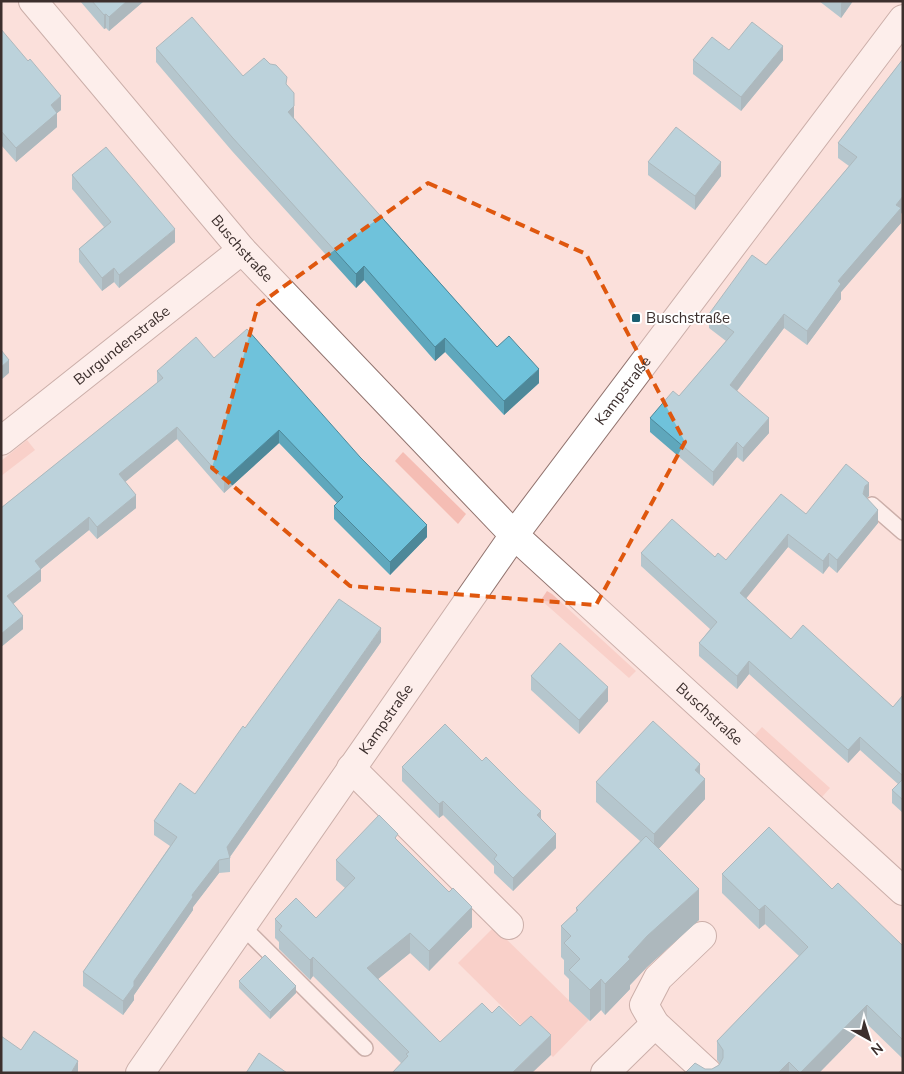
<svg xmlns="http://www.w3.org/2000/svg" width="904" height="1074" viewBox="0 0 904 1074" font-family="'Nunito Sans',sans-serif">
	<rect width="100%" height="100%" fill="#fbe0db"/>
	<g fill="#f5bdb4">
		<path d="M27 440 35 450 1 476V461Z"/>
		<path d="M403 452 466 514 458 524 395 461Z"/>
		<path d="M547 591 552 594 636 671 629 678 541 600Z"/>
		<path d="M762 727 830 788 822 797 754 736Z"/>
		<path d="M494 927 589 1020 553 1057 458 963Z"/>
	</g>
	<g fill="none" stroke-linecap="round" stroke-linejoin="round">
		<g stroke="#91736e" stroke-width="18">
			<g id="lane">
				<path d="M872 505 903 532"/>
				<path d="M242 926 365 1048"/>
			</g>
		</g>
		<g stroke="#91736e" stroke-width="30">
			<g id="street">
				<path id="s1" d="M33 1 242 250 514 535 903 891"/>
				<path id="s2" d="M1 441 242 250"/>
				<path d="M351 768 509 925"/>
				<path d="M702 936 658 978 644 1005 655 1024 708 1073"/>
				<path id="s3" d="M140 1073 514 535 903 19"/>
				<path d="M605 1073 655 1024"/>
			</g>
		</g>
		<use href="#lane" stroke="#fff" stroke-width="15"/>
		<use href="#street" stroke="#fff" stroke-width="28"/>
	</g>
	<g fill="#5fa7bc">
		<path d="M80 1H144L109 31 106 28 104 29Z"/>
		<path d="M819 1H853L841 18Z"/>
		<path d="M1 29 61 110 57 113V127L16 162 1 145Z"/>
		<path d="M156 48 243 76 287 85 294 118 497 347 539 383 504 415 445 352 435 361 364 280 356 288 232 151 156 62Z"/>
		<path d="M729 50 783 60 741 111 693 74V60Z"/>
		<path d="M903 59 901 223 841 292V299L807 345 784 328 737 391 769 433 743 462 737 457 713 486 650 432V418L679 396 726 341 709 328V314L766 265 849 166 838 158V143Z"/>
		<path d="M648 162 721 176 695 210 648 175Z"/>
		<path d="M72 175 175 242 119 288 114 282 102 291 79 262V249L104 227 72 189Z"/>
		<path d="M214 358 427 537 390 575 334 519V506L337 503 279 443 224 493 177 439 125 482 136 508 97 539 89 530 41 569V581L13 604 23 629 1 647V508L157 383V371Z"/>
		<path d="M869 496 867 498 878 523 837 573 829 566 823 574 788 547 746 598 791 639 893 707 903 695V813L892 803V790L898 784 860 750 848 763 749 674 737 689 699 656V643L710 629 641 566V553L715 557 726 560 806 514Z"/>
		<path d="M381 642 230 857V872L219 873 193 907V910L134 995V1000L123 1015 83 986V972L170 846 154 835V821L195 794 245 728Z"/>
		<path d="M531 676 608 701 579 734 531 690Z"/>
		<path d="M402 767 541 818 556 848 513 891 494 873V866L443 815 439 818 402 781Z"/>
		<path d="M700 775 705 799 658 849 699 920 647 967 630 985V989L605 1015 601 1010 590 1021 569 1001V979L564 974V960L561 957V926L576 912V908L640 841 596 802V782Z"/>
		<path d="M398 841 472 927 429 971 410 953 378 979 440 1042 492 1013 520 1026 551 1055 401 1063 313 976 310 980 279 949V942L275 938V919L316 918 345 888 336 880V860Z"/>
		<path d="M722 874 832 889 903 946V1059L867 1024 819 1073H685L705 1069H712L719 1065 720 1064 717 1060V1041L799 956 765 924 759 929 722 893Z"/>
		<path d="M239 981 296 993 270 1019 239 988Z"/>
	</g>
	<g fill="#4e8899">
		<path d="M127 1H144L109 31V17Z"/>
		<path d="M842 1H853L841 18V4Z"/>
		<path d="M106 14V28L104 29V15Z"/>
		<path d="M783 46V60L741 111V97Z"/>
		<path d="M294 93V120L288 112Z"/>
		<path d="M61 96V110L57 113V127L16 162V148L51 105Z"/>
		<path d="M721 162V176L695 210V196Z"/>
		<path d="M903 196V211L901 214V223L841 292V299L807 345V331L838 281Z"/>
		<path d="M175 229V242L119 288V275Z"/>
		<path d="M364 266V280L356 288V274Z"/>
		<path d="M114 268V282L102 291V278Z"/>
		<path d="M784 314V328L730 400V385Z"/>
		<path d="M445 338V352L435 361V347Z"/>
		<path d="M9 360V373L1 380V367Z"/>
		<path d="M539 369V383L504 415V401Z"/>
		<path d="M769 418V433L743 462V448Z"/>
		<path d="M177 427V439L119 487V474Z"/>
		<path d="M279 430V443L224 493V480Z"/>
		<path d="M737 442V457L713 486V472Z"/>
		<path d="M869 483V496L865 499 863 494 865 486Z"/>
		<path d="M136 495V508L97 539V527Z"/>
		<path d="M878 510V523L837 573V560Z"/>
		<path d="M89 517V530L41 569V581L7 609V596L35 561Z"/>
		<path d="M427 525V537L390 575V562Z"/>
		<path d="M788 534V547L740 606V593Z"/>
		<path d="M829 553V566L823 574V561Z"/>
		<path d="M23 616V629L1 647V634Z"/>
		<path d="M381 628V642L229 858 227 847Z"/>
		<path d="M749 661V674L737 689V676Z"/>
		<path d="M608 687V701L579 734V720Z"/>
		<path d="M860 737V750L848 763V750Z"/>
		<path d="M700 764V783L705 779V799L654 854V834L695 770Z"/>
		<path d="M443 801V815L439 818V804Z"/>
		<path d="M541 811V825L537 815Z"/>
		<path d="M556 834V848L513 891V878Z"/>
		<path d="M219 860V873L193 907V910L134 995V981L192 895Z"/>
		<path d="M699 889V920L647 967 630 985V989L605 1015V984L628 957 647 936Z"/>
		<path d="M765 905V924L759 929V910Z"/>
		<path d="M472 907V927L429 971V951Z"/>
		<path d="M410 933V953L367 988V968Z"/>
		<path d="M313 957V976L310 980V960Z"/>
		<path d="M601 979V1010L590 1021V990Z"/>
		<path d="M134 986V1000L123 1015V1001Z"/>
		<path d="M296 986V993L270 1019V1012Z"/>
		<path d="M867 1005V1024L819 1073H800Z"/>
		<path d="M551 1035V1055L532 1073H512Z"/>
		<path d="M78 1061V1073H71Z"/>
		<path d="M789 1062V1073H778Z"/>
	</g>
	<g fill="#6fc2db" stroke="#4e8899">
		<path d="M92 1H127L109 17 106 14 104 15Z"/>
		<path d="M192 17 243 76 264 58 270 64 276 65 287 77 286 84 294 93V106L288 112 497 347 509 336 539 369 504 401 445 338 435 347 364 266 356 274 232 137 156 48Z"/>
		<path d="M752 22 783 46 741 97 693 60 712 37 729 50Z"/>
		<path d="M1 29 28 61 30 59 61 96 51 105 57 113 16 148 1 131Z"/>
		<path d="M903 59V196L896 205 901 208 838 281 841 284 807 331 784 314 730 385 769 418 743 448 737 442 713 472 650 418 673 391 679 396 734 332 709 314 752 255 766 265 857 157 838 143Z"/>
		<path d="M676 127 721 162 695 196 648 162Z"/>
		<path d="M106 147 175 229 119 275 114 268 102 278 79 249 111 222 72 175Z"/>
		<path d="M247 329 360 457 427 525 390 562 334 506 343 497 279 430 224 480 177 427 119 474 136 495 97 527 89 517 35 561 41 569 7 596 23 616 1 634V508L163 378 157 371 196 337 214 358Z"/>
		<path d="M1 350 9 360 1 367Z"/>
		<path d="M846 464 869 483 865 486 863 494 878 510 837 560 829 553 823 561 788 534 740 593 791 639 803 625 893 707 903 695V776L860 737 848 750 749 661 737 676 699 643 717 622 641 553 672 519 715 557 718 553 726 560 781 494 806 514Z"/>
		<path d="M339 599 381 628 227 847 230 858 219 860 192 895 193 897 134 981V986L123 1001 83 972 177 837 154 821 180 783 195 794 243 726 245 728Z"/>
		<path d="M560 643 608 687 579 720 531 676Z"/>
		<path d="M653 721 700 764 695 770 705 779 654 834 596 782Z"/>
		<path d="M445 724 482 761 486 757 522 793 541 811 537 815 556 834 513 878 494 859 497 855 443 801 439 804 402 767Z"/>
		<path d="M903 779V800L892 790Z"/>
		<path d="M379 815 398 834 395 838 449 892 453 888 472 907 429 951 410 933 367 968 440 1042 482 1003 492 1013 499 1006 520 1026 531 1016 551 1035 512 1073H392L408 1056 406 1054 409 1052 313 957 310 960 279 930 282 926 275 919 296 898 316 918 355 878 336 860Z"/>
		<path d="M769 827 832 889 838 883 903 946V1040L867 1005 800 1073 789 1062 778 1073H685L695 1063 705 1069H712L719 1065 723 1058V1050L717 1041 808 947 765 905 759 910 722 874Z"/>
		<path d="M646 836 699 889 647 936 628 957 630 959 605 984 601 979 590 990 569 970 580 959 564 943 571 936 561 926 578 910 576 908Z"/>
		<path d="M265 955 296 986 270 1012 239 981Z"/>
		<path d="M34 1031 78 1061 71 1073H1V1036L21 1050Z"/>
		<path d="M259 1053 287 1073H246Z"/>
	</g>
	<path d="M0 0H904V1074H0ZM428 183 586 254 685 442 596 605 350 586 212 468 258 305Z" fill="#fbe0db" fill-opacity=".55" fill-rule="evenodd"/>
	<path fill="none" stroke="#df570e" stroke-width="4" stroke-dasharray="10 6" stroke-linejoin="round" d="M428 183 586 254 685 442 596 605 350 586 212 468 258 305Z"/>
	<rect fill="#1a5f71" stroke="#fff" stroke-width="2" x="631" y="313" width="10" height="10" rx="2.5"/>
	<g text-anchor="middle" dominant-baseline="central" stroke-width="4" stroke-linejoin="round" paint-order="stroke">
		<g font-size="15" fill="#3c2f2d" stroke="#fff">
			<text stroke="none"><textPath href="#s1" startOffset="324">Buschstraße</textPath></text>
			<text stroke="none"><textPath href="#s2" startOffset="154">Burgundenstraße</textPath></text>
			<text stroke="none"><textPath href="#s3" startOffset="836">Kampstraße</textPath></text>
			<text stroke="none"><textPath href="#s1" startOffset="984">Buschstraße</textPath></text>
			<text stroke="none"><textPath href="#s3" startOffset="431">Kampstraße</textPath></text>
		</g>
		<g font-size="15" fill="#3c2f2d" stroke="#fff" text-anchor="start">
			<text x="646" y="318">Buschstraße</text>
		</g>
	</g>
	<rect width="904" height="1074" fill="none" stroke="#3c2f2d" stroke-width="5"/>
	<g transform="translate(869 1039) rotate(141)" stroke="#ffffff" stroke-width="4" paint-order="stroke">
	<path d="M0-4L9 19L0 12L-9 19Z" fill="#3c2f2d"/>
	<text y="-8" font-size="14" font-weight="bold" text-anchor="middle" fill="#3c2f2d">N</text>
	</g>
</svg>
